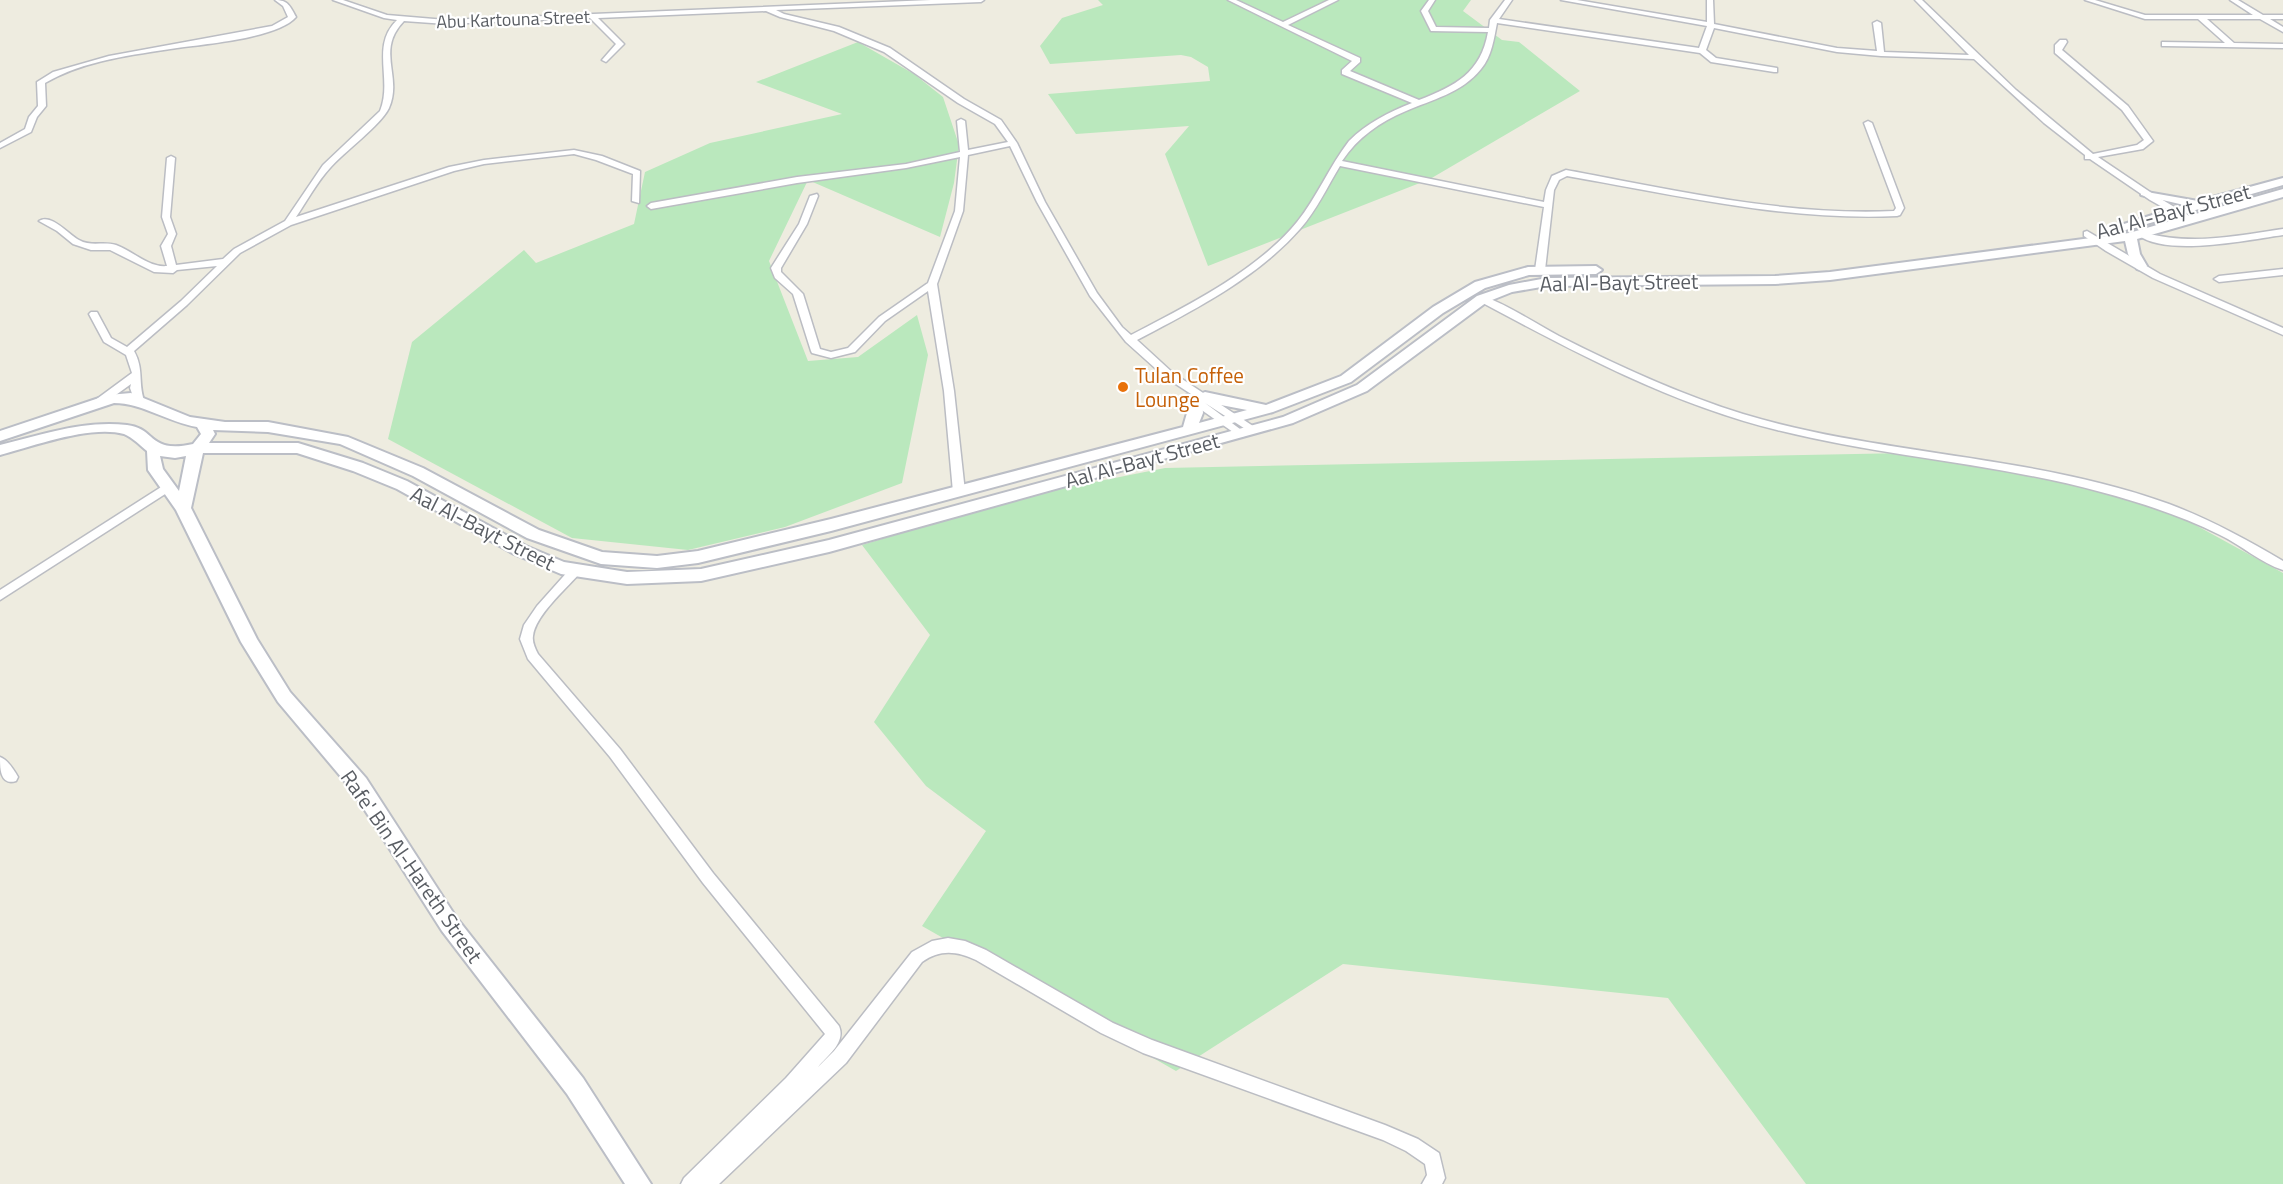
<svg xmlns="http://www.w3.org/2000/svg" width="2283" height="1184" viewBox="0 0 2283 1184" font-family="'Titillium Web',sans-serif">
	<rect width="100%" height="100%" fill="#eeece0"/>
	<g fill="#bae8bd">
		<path d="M1098 0H1471L1463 11 1502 40 1519 42 1580 91 1430 179 1208 266 1165 154 1189 126 1076 134 1048 94 1210 81 1208 67 1191 57 1181 55 1050 64 1040 46 1062 18 1103 5Z"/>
		<path d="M858 42 914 74 943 97 959 145 954 183 940 237 808 180 769 261 808 361 858 357 917 315 928 355 902 483 785 527 688 550 572 538 388 439 412 342 524 250 536 263 634 224 645 172 710 143 842 114 756 82Z"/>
		<path d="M1906 453 2148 499 2283 573V1184H1806L1668 998 1343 964 1176 1071 922 926 986 831 926 786 874 722 930 635 862 545 1024 496 1165 468Z"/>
	</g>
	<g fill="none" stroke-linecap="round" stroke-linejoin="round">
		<g stroke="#bbbdc3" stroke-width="3">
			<g id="street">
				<path d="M275 0C288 0 290 6 296 17 278 38 206 44 177 48 133 55 84 60 45 83L46 106 37 117 31 132 0 148V143L25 129 29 117 38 106 37 82 53 72 109 56 272 26 288 17 283 6Z"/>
				<path d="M333 0H343L387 15 446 20 931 0H984L981 2 776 10 784 14 839 27 890 48 964 99 1001 120 1017 143 1045 202 1097 293 1122 327 1131 335C1187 306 1257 271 1297 222 1317 197 1329 167 1349 141 1367 123 1389 112 1412 103L1342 74V70L1352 61 1228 0H1236L1283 22 1329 0H1338L1288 25 1360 58V62L1350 71 1419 100C1455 86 1481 73 1488 32L1431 31 1421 11 1429 0H1435L1428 11 1436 27 1489 28 1490 20 1505 0H1512L1499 19 1699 48 1707 26 1561 0H1577L1707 22V0H1713L1714 24 1837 48 1877 51 1873 23 1877 21 1881 23 1884 52 1969 55 1915 0H1922L2016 90 2093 154 2137 145 2144 140 2122 110 2055 53V45L2060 40H2066L2067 42 2062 50 2128 106 2153 141 2143 149 2098 157 2156 196 2196 220 2189 222 2150 200 2090 159H2085V155L2044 123 1974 59 1881 56 1837 52 1714 28 1706 50 1716 58 1777 68V72H1774L1711 62 1700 53 1497 23C1494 38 1492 56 1481 69 1462 93 1431 100 1406 111 1380 122 1358 137 1342 161L1544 202 1546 190 1552 176 1566 170C1675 190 1783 216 1894 211L1896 208 1864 123 1868 121 1872 123 1904 208 1900 215 1897 216C1785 221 1676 195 1567 176L1559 180 1554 190 1545 270 1540 273 1535 270 1544 207 1340 166C1327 187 1317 210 1300 229 1257 278 1194 310 1137 340L1173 373 1259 430 1254 433 1250 432 1205 403 1244 432 1245 434 1244 436 1240 437 1186 399 1185 397 1186 395 1191 394 1165 377 1126 342 1090 296 1037 202 1010 146 968 155 963 211 937 284 954 391 965 492 959 496 953 492 944 391 928 291 885 321 855 352 831 358 812 353 811 351 793 294 775 278 771 268 799 224 810 196 817 194 818 196 807 224 781 268V272L803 294 820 349 831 352 848 348 879 317 928 283 955 211 960 157 906 168 797 183 651 209 647 206 651 203 797 177 906 164 960 152 957 121 961 119 965 121 968 150 1008 142 995 124 958 103 884 52 834 31 780 17 766 11 598 18 624 44 606 62 602 60 616 44 590 18 446 24 404 21C375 51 403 76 389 108 381 125 344 152 330 168 317 182 307 201 296 217L449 167 484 160 574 150 602 156 640 171 639 203 632 201 633 174 596 160 574 154 484 164 454 171 291 225 240 253 187 305 134 351C144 369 138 382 144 400L143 402H135L130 388 131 384 102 405H94L93 403 94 401 132 373 126 355 104 342 89 314 91 312H97L111 338 127 347 181 301 217 266 177 270 173 273 154 272 110 250H91L73 244 57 231 39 221C51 213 68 234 79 240 91 247 104 241 116 245 133 251 149 268 167 266L161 246 168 234 162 217 167 158 171 156 175 158 170 217 176 234 171 246 176 265 223 259 234 249 285 221 323 165 380 111C393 80 370 46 397 20L384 18Z"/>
				<path d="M2085 0H2095L2145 15H2253L2230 0H2238L2263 15H2283V19H2270L2283 27V32L2260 19H2207L2234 43 2283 44V48L2165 46H2162V42L2225 43 2198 19H2145Z"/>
				<path d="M2283 229V235C2247 240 2167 257 2138 235L2142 232C2192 246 2233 236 2283 229Z"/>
				<path d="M2087 231 2160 274 2283 328V335L2153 278 2106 251 2084 236V232Z"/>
				<path d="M2283 269V275L2219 282 2214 279 2219 276Z"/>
				<path d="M1482 296C1505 303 1536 324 1559 336 1618 366 1679 394 1743 414 1882 456 2032 454 2169 504 2209 519 2246 539 2283 561V570C2261 563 2241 545 2220 535 2182 516 2142 503 2101 492 1995 463 1884 457 1777 430 1671 404 1574 352 1479 301L1477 299Z"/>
				<path d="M169 482 175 486 173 489 0 600V590Z"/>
				<path d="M574 568 580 572 578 575C565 590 535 616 533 636 532 642 535 648 538 654L620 749 713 873 839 1026C846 1043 828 1055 818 1067L834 1051 912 952 932 941 948 938 965 941 986 950 1113 1023 1152 1040 1385 1125 1418 1139 1439 1153 1445 1178 1442 1184H1422L1427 1175 1425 1164 1406 1151 1383 1140 1143 1053 1101 1033 976 960C957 951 940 949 922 962L846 1063 719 1184H681L684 1178 786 1078 825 1034 703 883 610 757 528 659 520 639 524 625 537 606 570 569Z"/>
				<path d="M0 757C8 760 14 770 18 777L16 781C0 786 0 768 0 757Z"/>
			</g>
		</g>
		<g stroke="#bbbec6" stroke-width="4">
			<g id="secondary">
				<path d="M2283 178V185L2115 233 2111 234 2105 230 2184 205 2141 195V191L2198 201Z"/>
				<path d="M2283 189V197L2137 239 2140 254 2147 266 2141 270 2137 269 2128 254 2125 241 1830 280 1775 284 1547 286 1512 292 1487 302 1367 391 1293 423 829 552 701 581 627 584 561 574 514 554 397 489 353 471 297 453H203L191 508 257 639 290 692 366 778 456 917 583 1078 651 1184H625L567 1094 442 931 352 790 278 702 241 642 176 510 148 470 147 451C141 446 132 437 124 434 90 425 34 446 0 455V445C42 435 83 420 127 425 156 428 148 454 193 444L201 434 197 427C168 422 142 403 114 403L0 441V431L108 395 131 393 190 417 225 422H268L348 437 423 468 539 530 602 552 657 556 698 551 831 519 1183 427 1191 399 1199 398 1200 394 1205 392 1266 405 1341 376 1433 307 1475 282 1528 267 1596 266 1602 270 1596 274 1529 275 1485 288 1443 313 1351 382 1273 412 831 531 698 563 657 568 601 564 527 538 413 476 340 444 268 432 213 430 215 434 209 443H298L363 463 407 481 526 546 564 562 627 572 701 569 829 540 1283 417 1357 385 1477 296 1509 285 1547 278 1775 276 1830 272 2129 233ZM1202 401 1205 402 1247 410 1199 423 1203 413ZM160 456 175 458 186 456 179 491 163 469Z"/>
			</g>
		</g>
		<use href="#street" fill="#fff" fill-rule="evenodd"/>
		<use href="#secondary" fill="#fff" fill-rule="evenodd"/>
	</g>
	<circle fill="#e8710a" stroke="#fff" stroke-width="2" cx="1123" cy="387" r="6"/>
	<g text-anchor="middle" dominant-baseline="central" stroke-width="4.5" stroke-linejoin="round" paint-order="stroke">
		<g font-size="18" fill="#595d63" stroke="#fff">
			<text transform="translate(513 19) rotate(-2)">Abu Kartouna Street</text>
		</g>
		<g font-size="21" fill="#595d63" stroke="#fff">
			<text transform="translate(2173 211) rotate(-15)">Aal Al-Bayt Street</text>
			<text transform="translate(1619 282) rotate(-1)">Aal Al-Bayt Street</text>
			<text transform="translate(1142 460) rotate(-15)">Aal Al-Bayt Street</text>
			<text transform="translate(483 528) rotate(27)">Aal Al-Bayt Street</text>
			<text transform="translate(412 866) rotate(55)">Rafe' Bin Al-Hareth Street</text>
		</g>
		<g font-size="21" fill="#c56008" stroke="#fff" text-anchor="start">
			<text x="1135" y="375">Tulan Coffee<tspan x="1135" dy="24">Lounge</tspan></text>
		</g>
	</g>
</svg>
